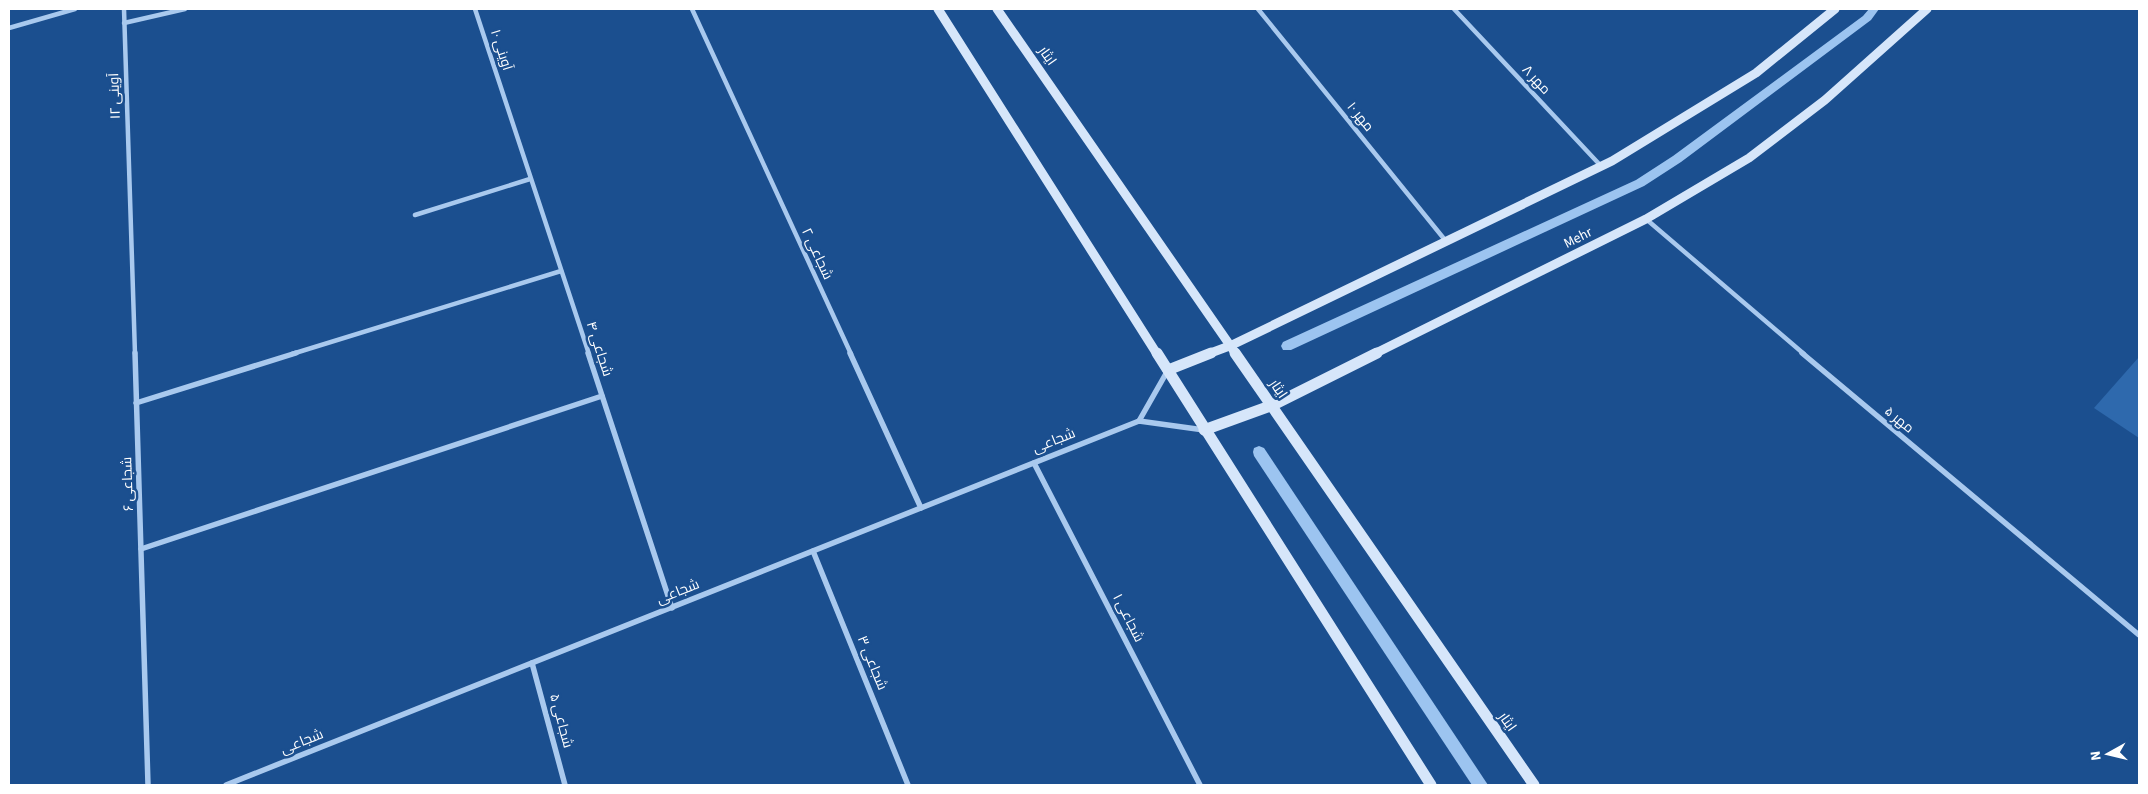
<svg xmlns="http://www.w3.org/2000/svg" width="2148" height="794" viewBox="0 0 2148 794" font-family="'Source Sans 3',Cairo,sans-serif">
	<rect width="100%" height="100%" fill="#1b4f8f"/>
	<path fill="#2e69ad" d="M2139 357V438L2094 408Z"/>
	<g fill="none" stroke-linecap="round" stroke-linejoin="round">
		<g fill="#9cc4f0" fill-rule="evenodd">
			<path d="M1869 9H1879L1871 20 1681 162 1644 186 1291 350H1283L1281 346 1283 342 1636 180 1673 156 1863 16Z"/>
			<path d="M1259 446 1264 448 1488 785H1472L1254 456 1253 452 1254 448Z"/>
		</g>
		<g stroke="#a9c9ee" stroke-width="4.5">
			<path d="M124 9 135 354"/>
			<path d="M475 9 589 354"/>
			<path d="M692 9 851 354"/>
			<path d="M1258 9 1445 240"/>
			<path d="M1454 9 1601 166"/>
			<path d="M124 23 185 9"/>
			<path d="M9 28 75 9"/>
			<path d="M415 215 530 179"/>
			<path d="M1646 219 1804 354"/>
			<path d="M292 354 561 271"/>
		</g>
		<g stroke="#a9c9ee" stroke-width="5.5">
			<path d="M135 353 148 785"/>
			<path d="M588 353 672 608"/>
			<path d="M850 353 921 508"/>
			<path d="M1802 353 2139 635"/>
			<path d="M136 403 296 353"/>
			<path d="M1139 421 1168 370"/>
			<path d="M1034 463 1200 785"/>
			<path d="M141 549 602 396"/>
			<path d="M813 551 908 785"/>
			<path d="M532 663 565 785"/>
			<path d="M226 785 1139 421 1204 430"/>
		</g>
		<g stroke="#d6e6fa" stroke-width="9">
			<path d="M938 9 1157 354"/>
			<path d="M997 9 1236 354"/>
			<path d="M1208 354 1232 345 1612 161 1756 73 1835 9"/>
			<path d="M1374 354 1646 219 1749 158 1825 100 1927 9"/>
		</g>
		<g stroke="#d6e6fa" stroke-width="11">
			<path d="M1157 353 1431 785"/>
			<path d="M1235 353 1534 785"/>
			<path d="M1168 370 1211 353"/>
			<path d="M1204 430 1273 405 1377 353"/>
		</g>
	</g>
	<g text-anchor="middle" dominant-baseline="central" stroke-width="5" stroke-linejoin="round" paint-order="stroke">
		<g font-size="14" fill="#fff" stroke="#1b4f8f">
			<text transform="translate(501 50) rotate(72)">۱۰ آوینی</text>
			<text transform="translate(1047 56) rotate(55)">ایثار</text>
			<text transform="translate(1536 80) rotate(47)">مهر ۸</text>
			<text transform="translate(115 96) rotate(-92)">۱۲ آوینی</text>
			<text transform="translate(1360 117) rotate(51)">مهر ۱۰</text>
			<text transform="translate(1578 238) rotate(-27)">Mehr</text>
			<text transform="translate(817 254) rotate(65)">شجاعی ۲</text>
			<text transform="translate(599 349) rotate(72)">شجاعی ۴</text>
			<text transform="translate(1278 389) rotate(56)">ایثار</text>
			<text transform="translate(1899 420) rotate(40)">مهر ۵</text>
			<text transform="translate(1054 441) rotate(-22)">شجاعی</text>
			<text transform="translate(128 484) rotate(-92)">شجاعی ۶</text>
			<text transform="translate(678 592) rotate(-22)">شجاعی</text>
			<text transform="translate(1128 618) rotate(63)">شجاعی ۱</text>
			<text transform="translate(872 663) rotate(68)">شجاعی ۳</text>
			<text transform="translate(561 721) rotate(75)">شجاعی ۵</text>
			<text transform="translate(1507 722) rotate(55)">ایثار</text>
			<text transform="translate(302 742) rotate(-22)">شجاعی</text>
		</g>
	</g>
	<rect width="2148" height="794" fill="none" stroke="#ffffff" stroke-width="20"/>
	<g transform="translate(2108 754) rotate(262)" stroke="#1b4f8f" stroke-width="4" paint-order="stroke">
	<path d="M0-4L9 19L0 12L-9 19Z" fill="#ffffff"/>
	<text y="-8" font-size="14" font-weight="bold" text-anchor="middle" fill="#ffffff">N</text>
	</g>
</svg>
